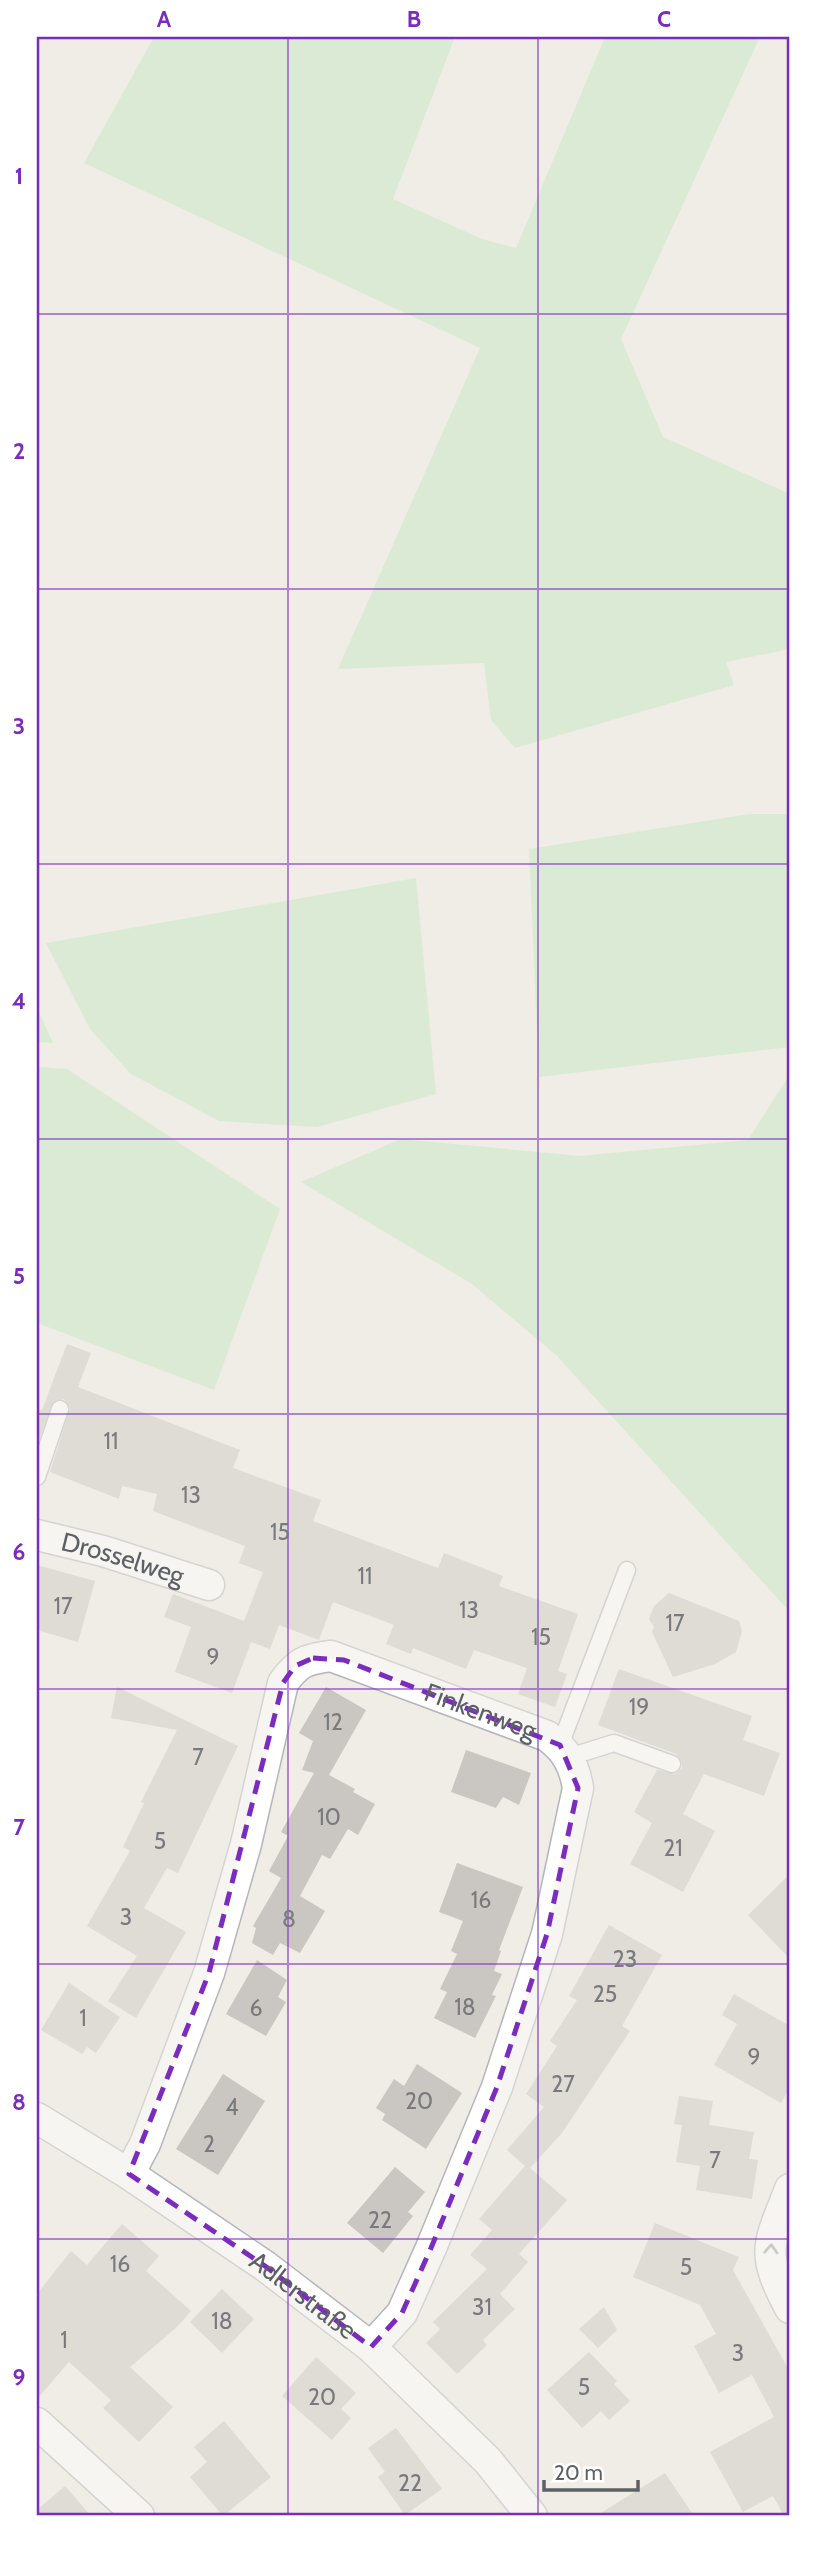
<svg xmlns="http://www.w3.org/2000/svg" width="827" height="2553" viewBox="0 0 827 2553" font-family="Cabin,sans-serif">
	<rect width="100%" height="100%" fill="#efede5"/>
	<g fill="#c3e7c2">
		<path d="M154 37H455L393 199 482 239 516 248 605 37H760L621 339 663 437 790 494V649L726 662 734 685 515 748 491 720 484 663 338 669 480 348 84 163Z"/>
		<path d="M749 814H790V1047L539 1077 529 849Z"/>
		<path d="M416 878 436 1094 317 1127 219 1121 131 1074 90 1029 46 943Z"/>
		<path d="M37 1008 53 1043 37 1042Z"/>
		<path d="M37 1067 67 1069 280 1209 214 1390 37 1323Z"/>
		<path d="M790 1074V1612L557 1356 472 1284 301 1182 401 1139 580 1156 748 1140Z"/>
	</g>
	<g fill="#cac7c2">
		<path d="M67 1344 91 1353 78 1387 240 1450 233 1468 321 1500 313 1521 438 1568 444 1553 503 1576 499 1586 578 1614 558 1671 567 1674 555 1707 518 1694 527 1668 474 1650 466 1669 413 1648 411 1654 386 1644 394 1625 333 1602 319 1640 279 1625 270 1649 251 1642 232 1693 175 1672 191 1627 164 1617 173 1594 244 1621 263 1572 239 1563 245 1546 153 1511 157 1494 122 1486 119 1499 50 1472 70 1408 64 1399 53 1402 37 1445V1408L42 1410Z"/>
		<path d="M37 1565 95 1581 78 1642 37 1630Z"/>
		<path d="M669 1593 739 1621 742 1631 736 1652 715 1664 673 1677 652 1632 654 1627 649 1619 654 1606Z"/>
		<path d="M619 1669 752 1716 743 1740 780 1753 764 1796 704 1774 683 1814 715 1831 683 1892 630 1864 652 1823 634 1812 657 1770 675 1774 682 1768V1763L676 1754 598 1725Z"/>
		<path d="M117 1687 238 1746 178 1873 167 1868 144 1908 186 1932 136 2018 108 2001 137 1956 87 1926 130 1851 123 1847 144 1803 141 1802 177 1730 111 1718Z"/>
		<path d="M326 1687 366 1710 329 1775 355 1789 353 1792 375 1804 358 1835 348 1829 330 1859 322 1855 300 1896 325 1911 300 1953 280 1943 273 1955 252 1943 256 1928 253 1926 281 1878 269 1871 288 1836 281 1832 314 1773 302 1770 313 1741 299 1733Z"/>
		<path d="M466 1750 531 1773 519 1805 503 1797 496 1808 451 1792Z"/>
		<path d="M457 1863 523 1887 499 1950 501 1951 494 1971 502 1974 492 1995 496 1996 475 2038 434 2018 447 1992 440 1989 457 1954 451 1951 463 1921 439 1912Z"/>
		<path d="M790 1874V1959L748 1915Z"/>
		<path d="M609 1925 662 1955 622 2026 630 2031 562 2133 530 2168 567 2200 519 2254 528 2262 500 2294 515 2309 483 2340 487 2345 457 2374 426 2343 440 2329 433 2322 487 2269 470 2255 492 2230 479 2219 525 2166 507 2150 544 2107 526 2094 557 2046 550 2041 577 2000 569 1996Z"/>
		<path d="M257 1960 287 1980 278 1997 286 2002 266 2036 226 2014Z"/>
		<path d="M69 1983 120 2017 96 2053 87 2047 82 2054 41 2030Z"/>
		<path d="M734 1994 790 2026V2087L781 2103 714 2065 737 2024 722 2015Z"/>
		<path d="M417 2064 462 2093 426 2149 382 2120 385 2114 376 2108 394 2079 404 2086Z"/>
		<path d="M223 2074 265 2101 218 2175 176 2149Z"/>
		<path d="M679 2096 713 2101 709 2125 754 2132 749 2159 758 2160 752 2199 696 2190 700 2166 676 2162 682 2125 674 2124Z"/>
		<path d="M395 2167 425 2192 408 2212 413 2216 383 2253 347 2223Z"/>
		<path d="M655 2223 739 2257 733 2270 790 2372V2516H784L773 2496 743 2512 710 2452 774 2417 752 2375 719 2393 694 2346 716 2334 700 2305 633 2277Z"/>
		<path d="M122 2224 159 2256 146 2271 191 2311 177 2327 130 2367 173 2407 139 2442 103 2408 111 2400 69 2362 37 2399V2294L71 2251 87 2265Z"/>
		<path d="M222 2289 254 2319 222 2353 190 2322Z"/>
		<path d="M604 2307 617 2330 598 2348 579 2329Z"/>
		<path d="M589 2352 617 2381 614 2384 630 2401 609 2420 601 2411 582 2428 547 2390Z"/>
		<path d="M316 2357 356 2393 341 2409 351 2418 332 2440 282 2396Z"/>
		<path d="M224 2421 271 2477 223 2516 190 2477 207 2462 194 2447Z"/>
		<path d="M396 2428 442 2489 405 2515 378 2477 385 2472 368 2448Z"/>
		<path d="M665 2473 694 2516H596Z"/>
		<path d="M65 2486 91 2516H37V2510Z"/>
	</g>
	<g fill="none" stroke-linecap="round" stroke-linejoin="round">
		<g stroke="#b3b6ba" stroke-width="19">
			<g id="service">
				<path d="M37 1477 60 1409"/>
				<path d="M560 1745 627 1570"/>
				<path d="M569 1757 614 1743 672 1764"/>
			</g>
		</g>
		<g stroke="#b3b6ba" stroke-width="33">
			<g id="minor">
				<path id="s1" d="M37 1535 103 1551 209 1585"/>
				<path id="s2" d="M37 2118 129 2174 265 2266 371 2347 488 2461 532 2516"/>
				<path id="s3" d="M129 2174 145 2144 209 1973 246 1844 283 1683C298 1662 306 1659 331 1656L547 1736C566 1750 574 1764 578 1788L547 1934 497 2087 431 2248 402 2313 371 2347"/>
				<path d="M790 2189C768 2246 760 2251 790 2308"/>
				<path d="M37 2423 139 2516"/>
			</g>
		</g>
		<use href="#service" stroke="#fff" stroke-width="16"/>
		<use href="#minor" stroke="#fff" stroke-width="30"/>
	</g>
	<defs><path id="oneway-chevron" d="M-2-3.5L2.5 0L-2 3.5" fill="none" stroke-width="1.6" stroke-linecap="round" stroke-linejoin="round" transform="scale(1.75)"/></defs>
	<use stroke="#9ea0a3" href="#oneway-chevron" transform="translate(771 2249) rotate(-87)"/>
	<path d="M0 0H827V2553H0ZM313 1658 344 1660 560 1745 578 1788 547 1934 497 2087 431 2248 402 2313 371 2347 265 2266 129 2174 209 1973 283 1683 295 1666Z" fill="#efede5" fill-opacity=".55" fill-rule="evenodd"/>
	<path fill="none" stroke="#7b2cbf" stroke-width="5" stroke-dasharray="14 9" stroke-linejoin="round" d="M313 1658 344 1660 560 1745 578 1788 547 1934 497 2087 431 2248 402 2313 371 2347 265 2266 129 2174 209 1973 283 1683 295 1666Z"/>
	<path fill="none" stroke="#7b2cbf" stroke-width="2" stroke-opacity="0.55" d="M288 37V2516M538 37V2516M37 314H790M37 589H790M37 864H790M37 1139H790M37 1414H790M37 1689H790M37 1964H790M37 2239H790"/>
	<g text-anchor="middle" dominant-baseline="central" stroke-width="5" stroke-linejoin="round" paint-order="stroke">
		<g font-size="23" fill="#787a7d">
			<text x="111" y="1441">11</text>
			<text x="191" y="1495">13</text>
			<text x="280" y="1532">15</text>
			<text x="365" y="1576">11</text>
			<text x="63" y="1606">17</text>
			<text x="469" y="1610">13</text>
			<text x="675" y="1623">17</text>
			<text x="541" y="1637">15</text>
			<text x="213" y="1657">9</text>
			<text x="639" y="1707">19</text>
			<text x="333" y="1722">12</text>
			<text x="198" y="1757">7</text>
			<text x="329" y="1817">10</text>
			<text x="160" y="1841">5</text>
			<text x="673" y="1848">21</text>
			<text x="481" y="1900">16</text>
			<text x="126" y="1917">3</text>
			<text x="289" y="1919">8</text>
			<text x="625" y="1959">23</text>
			<text x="605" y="1994">25</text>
			<text x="465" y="2007">18</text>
			<text x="256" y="2008">6</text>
			<text x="83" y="2018">1</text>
			<text x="754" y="2057">9</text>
			<text x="563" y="2084">27</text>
			<text x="419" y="2101">20</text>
			<text x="232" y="2107">4</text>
			<text x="209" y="2144">2</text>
			<text x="715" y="2160">7</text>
			<text x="380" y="2220">22</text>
			<text x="120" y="2264">16</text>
			<text x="686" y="2267">5</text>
			<text x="482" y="2307">31</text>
			<text x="222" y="2321">18</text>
			<text x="64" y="2340">1</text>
			<text x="738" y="2353">3</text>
			<text x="584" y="2387">5</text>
			<text x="322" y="2397">20</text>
			<text x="410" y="2483">22</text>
		</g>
		<g font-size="26" fill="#5d6166" stroke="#fff">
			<text stroke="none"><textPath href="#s1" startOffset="89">Drosselweg</textPath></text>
			<text stroke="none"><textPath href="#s3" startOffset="733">Finkenweg</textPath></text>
			<text stroke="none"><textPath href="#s2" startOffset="320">Adlerstraße</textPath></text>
		</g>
	</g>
	<rect width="827" height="2553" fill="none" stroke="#ffffff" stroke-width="77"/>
	<path d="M544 2480v10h94v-10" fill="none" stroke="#5d6166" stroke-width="3.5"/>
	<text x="554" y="2480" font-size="21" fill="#5d6166" stroke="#ffffff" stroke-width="5" paint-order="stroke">20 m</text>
	<rect x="38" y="38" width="750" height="2476" fill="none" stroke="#7b2cbf" stroke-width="2.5"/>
	<g font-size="23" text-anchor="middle" font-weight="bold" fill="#7b2cbf">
		<text x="164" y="27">A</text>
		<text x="414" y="27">B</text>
		<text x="664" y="27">C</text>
		<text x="19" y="184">1</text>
		<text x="19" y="459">2</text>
		<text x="19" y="734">3</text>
		<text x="19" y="1009">4</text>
		<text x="19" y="1284">5</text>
		<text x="19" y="1560">6</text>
		<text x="19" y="1835">7</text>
		<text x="19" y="2110">8</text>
		<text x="19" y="2385">9</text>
	</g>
</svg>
